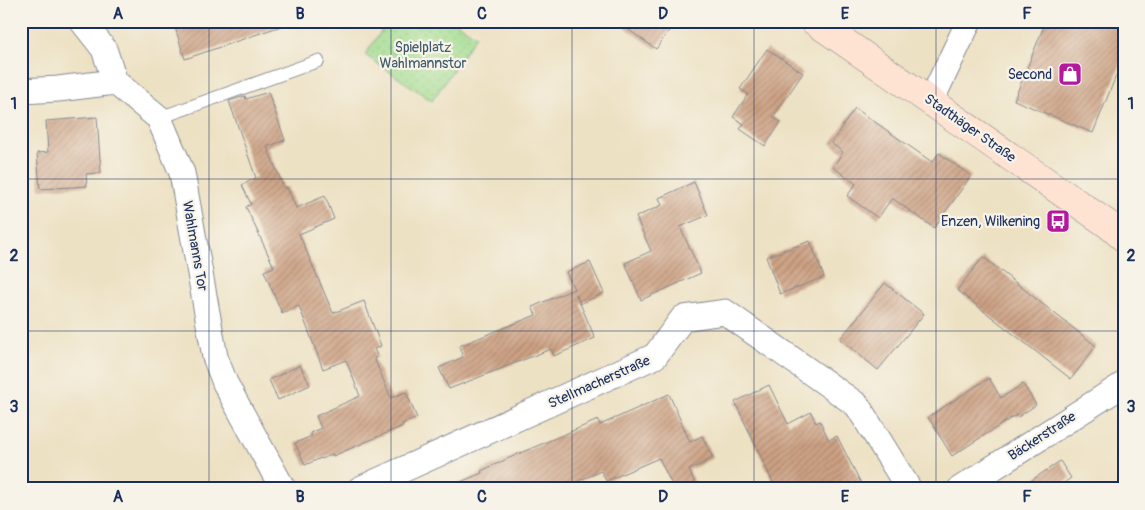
<svg xmlns="http://www.w3.org/2000/svg" width="1145" height="510" viewBox="0 0 1145 510" font-family="Pangolin,sans-serif">
	<defs>
		<pattern id="green-dots" width="8" height="8" patternUnits="userSpaceOnUse" patternTransform="scale(1.25)"><rect width="8" height="8" fill="#a2dd90"/><path d="M2 2h.1M6 6h.1" fill="none" stroke="#8bbe7f" stroke-width="1.8" stroke-linecap="round"/></pattern>
		<pattern id="building-hatch" width="6" height="6" patternUnits="userSpaceOnUse" patternTransform="scale(1.25)"><rect width="6" height="6" fill="#cda183"/><path d="M-1 1l2-2M0 6l6-6M5 7l2-2" fill="none" stroke="#a6846e"/></pattern>
	</defs>
	<rect width="100%" height="100%" fill="#f7f3e8"/>
	<filter id="ink" filterUnits="userSpaceOnUse"><feTurbulence type="fractalNoise" baseFrequency=".02" numOctaves="2"/><feDisplacementMap in="SourceGraphic" scale="10" xChannelSelector="R" yChannelSelector="G"/><feConvolveMatrix kernelMatrix="1 2 1 2 8 2 1 2 1" color-interpolation-filters="sRGB"/></filter>
	<filter id="wash" filterUnits="userSpaceOnUse"><feTurbulence type="fractalNoise" baseFrequency=".0096" numOctaves="4" result="noise"/><feDisplacementMap in="SourceGraphic" scale="20" xChannelSelector="R" yChannelSelector="G"/><feGaussianBlur stdDeviation="1.12" result="paint"/><feColorMatrix in="noise" values="0 0 0 0 0 0 0 0 0 0 0 0 0 0 0 0 0 1.4 0 .05"/><feComposite in="paint" operator="in"/></filter>
	<g filter="url(#wash)">
		<rect width="100%" height="100%" fill="#ede1c3"/>
		<path fill="url(#green-dots)" stroke="#5e8677" d="M388 21H454L476 36 432 101 365 55Z"/>
		<g id="blocks">
			<g fill="url(#building-hatch)">
				<path d="M173 21H284V25L185 59Z"/>
				<path d="M616 21H676L656 49Z"/>
				<path d="M1046 21H1124V56L1093 133 1014 100Z"/>
				<path d="M767 49 803 73 773 117 781 122 765 146 740 129 744 124 733 117 748 94 740 89Z"/>
				<path d="M268 92 285 140 267 147 284 188 287 187 296 208 325 196 334 219 299 234 333 313 364 301 381 346 374 349 378 357 374 358 391 398 406 392 417 418 402 424 403 426 333 456V454L322 459 321 458 305 465 295 443 312 436 310 433 321 428 316 416 360 396 346 360 323 369 299 306 282 313 264 271 274 267 246 207 251 204 242 185 256 178 229 101 245 96 246 99Z"/>
				<path d="M855 108 932 162 939 153 971 176 934 228 892 198 878 218 847 196 856 184 833 167 843 152 831 143Z"/>
				<path d="M97 117 101 173 86 174 87 186 40 189 37 153 48 152 46 121Z"/>
				<path d="M694 182 708 215 680 227 701 273 641 300 625 263 651 251 636 217 662 205 659 198Z"/>
				<path d="M810 241 824 277 780 294 766 257Z"/>
				<path d="M983 257 1096 346 1071 379 957 290Z"/>
				<path d="M590 262 604 293 580 304 576 294 595 338 554 356 551 349 449 389 439 368 463 357 459 346 536 315 532 307 574 289 566 272Z"/>
				<path d="M885 283 924 314 878 370 840 339Z"/>
				<path d="M300 365 310 385 278 400 269 380Z"/>
				<path d="M989 378 1001 398 1023 384 1036 405 1018 417 1016 415 952 456 928 417Z"/>
				<path d="M769 385 788 424 811 412 816 423 820 421 829 440 837 436 864 489H776L735 402Z"/>
				<path d="M669 394 690 442 702 436 713 458 689 470 698 489H674L659 458 606 481 601 471 561 489H444L482 473 481 471 518 454 598 420 600 425Z"/>
				<path d="M1060 461 1071 478 1055 489H1019Z"/>
			</g>
		</g>
	</g>
	<g filter="url(#ink)">
		<use href="#blocks" fill-opacity="0" stroke="#848890" stroke-width="1"/>
		<g fill="none" stroke-linecap="round" stroke-linejoin="round">
			<g stroke="#848890" stroke-width="14">
				<path id="service" d="M159 118 318 61"/>
			</g>
			<g stroke="#848890" stroke-width="27">
				<g id="minor">
					<path d="M82 21 104 49 115 82 159 118 182 173 215 357 225 383 283 489"/>
					<path d="M21 91 58 89 115 82"/>
					<path d="M931 101 969 21"/>
					<path d="M360 489 655 356 683 318 725 312 857 405 909 489"/>
					<path d="M960 489 1124 384"/>
				</g>
			</g>
			<g stroke="#848890" stroke-width="29">
				<path id="secondary" d="M814 21 1109 225 1124 238"/>
			</g>
			<use href="#service" stroke="#fff" stroke-width="12"/>
			<use href="#minor" stroke="#fff" stroke-width="25"/>
			<use href="#secondary" stroke="#fee3d2" stroke-width="28"/>
		</g>
	</g>
	<path fill="none" stroke="#1b2f5e" stroke-width="1" stroke-opacity="0.55" d="M209 21V489M391 21V489M572 21V489M754 21V489M936 21V489M21 179H1124M21 331H1124"/>
	<defs>
		<g id="shop-square" transform="scale(1.25)"><rect x="-9" y="-9" width="18" height="18" rx="4" fill="#b5179e" stroke="#f7f3e8"/><path d="M-5-2.5h2.3a2.7 3.5 0 0 1 5.4 0H5L5.5 6h-11ZM-1.5-2.5h3a1.5 2.3 0 0 0-3 0Z" fill="#fff"/></g>
		<g id="bus-square" transform="scale(1.25)"><rect x="-9" y="-9" width="18" height="18" rx="4" fill="#b5179e" stroke="#f7f3e8"/><path d="M-5-6H5V4H4V6H2V4H-2V6H-4V4H-5ZM-3.5-4V0h7V-4ZM-3.5 1.2v1.5H-2V1.2ZM2 1.2v1.5H3.5V1.2Z" fill="#fff"/></g>
	</defs>
	<g fill-rule="evenodd">
		<use href="#shop-square" x="1070" y="74"/>
		<use href="#bus-square" x="1058" y="221"/>
	</g>
	<g text-anchor="middle" dominant-baseline="central" stroke-width="4.5" stroke-linejoin="round" paint-order="stroke">
		<g font-size="14" fill="#3d5a6a" stroke="#f7f3e8">
			<text x="423" y="47">Spielplatz<tspan x="423" dy="16">Wahlmannstor</tspan></text>
		</g>
		<g font-size="14" fill="#1b2f5e" stroke="#f7f3e8" text-anchor="end">
			<text x="1052" y="74">Second</text>
			<text x="1040" y="221">Enzen, Wilkening</text>
		</g>
		<g font-size="14" fill="#1b2f5e" stroke="#f7f3e8">
			<text transform="translate(970 128) rotate(35)">Stadthäger Straße</text>
			<text transform="translate(195 246) rotate(80)">Wahlmanns Tor</text>
			<text transform="translate(599 382) rotate(-24)">Stellmacherstraße</text>
			<text transform="translate(1042 436) rotate(-33)">Bäckerstraße</text>
		</g>
	</g>
	<rect width="1145" height="510" fill="none" stroke="#f7f3e8" stroke-width="55"/>
	<rect x="28" y="28" width="1090" height="454" fill="none" stroke="#1b2f5e" stroke-width="2"/>
	<g font-size="16" text-anchor="middle" font-weight="bold" fill="#1b2f5e">
		<text x="118" y="19">A</text>
		<text x="300" y="19">B</text>
		<text x="482" y="19">C</text>
		<text x="663" y="19">D</text>
		<text x="845" y="19">E</text>
		<text x="1027" y="19">F</text>
		<text x="14" y="109">1</text>
		<text x="1131" y="109">1</text>
		<text x="14" y="261">2</text>
		<text x="1131" y="261">2</text>
		<text x="14" y="412">3</text>
		<text x="1131" y="412">3</text>
		<text x="118" y="502">A</text>
		<text x="300" y="502">B</text>
		<text x="482" y="502">C</text>
		<text x="663" y="502">D</text>
		<text x="845" y="502">E</text>
		<text x="1027" y="502">F</text>
	</g>
</svg>
